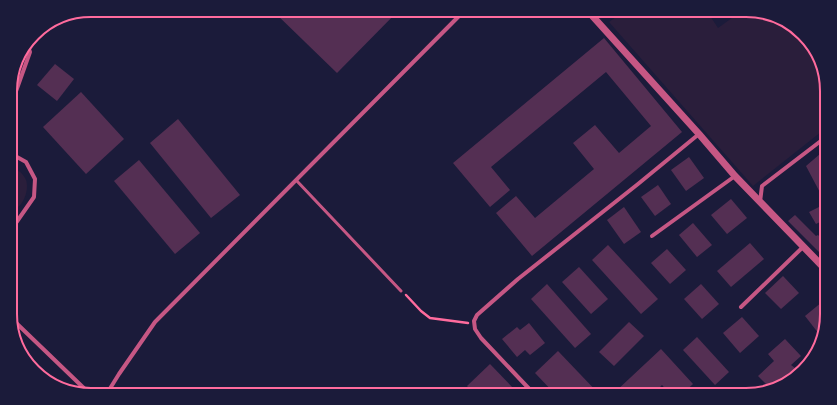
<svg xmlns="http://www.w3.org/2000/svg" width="837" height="405" viewBox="0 0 837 405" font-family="'Nunito Sans',sans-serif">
	<rect width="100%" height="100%" fill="#1b1b3a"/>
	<g fill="#2a1e3b">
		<path d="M626 10H706L718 28 743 10 782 18 813 46 826 81V128L753 186 609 22Z"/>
		<path d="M10 166C16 169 22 172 25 178 30 186 25 202 18 207 16 208 14 208 12 209L10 205Z"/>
	</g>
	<g fill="#542f53">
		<path d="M272 10H399L337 73Z"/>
		<path d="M604 38 682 132 532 256 496 213 516 196 535 218 594 169 573 143 595 125 619 153 651 126 606 72 491 167 510 190 490 207 453 163Z"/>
		<path d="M55 64 74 79 57 101 37 85Z"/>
		<path d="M81 92 124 139 86 174 43 127Z"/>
		<path d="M178 119 240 195 211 218 150 143Z"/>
		<path d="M827 148V220L826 219 816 224 809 212 819 207V205L825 202 806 166Z"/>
		<path d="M689 157 704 178 686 191 671 170Z"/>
		<path d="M139 160 200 233 175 254 114 181Z"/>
		<path d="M658 185 671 204 655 216 641 197Z"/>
		<path d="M731 199 747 218 727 234 711 215Z"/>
		<path d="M624 207 641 232 624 244 607 220Z"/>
		<path d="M795 215 816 236 818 235 827 244V250L822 255 788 221Z"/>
		<path d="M693 223 712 245 697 257 679 235Z"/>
		<path d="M750 243 764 259 731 287 717 271Z"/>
		<path d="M608 245 658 299 641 314 592 260Z"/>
		<path d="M667 249 686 270 670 284 651 263Z"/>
		<path d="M579 267 608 299 591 314 562 282Z"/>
		<path d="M783 276 799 293 781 309 765 293Z"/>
		<path d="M547 284 591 334 575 348 531 299Z"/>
		<path d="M701 284 719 304 702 319 684 299Z"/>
		<path d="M822 302 827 309V314L823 331 819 334 805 316Z"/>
		<path d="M742 317 759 336 740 353 723 333Z"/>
		<path d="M629 322 644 336 614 366 599 352Z"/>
		<path d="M529 323 545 343 530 355 525 350 517 357 502 339 517 327 520 330Z"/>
		<path d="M697 337 729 372 715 385 683 350Z"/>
		<path d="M785 339 801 356 791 365 795 368 775 387 770 388 758 376 774 361 768 354Z"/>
		<path d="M661 349 693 384 681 395H671L662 385 652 395H617L615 392Z"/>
		<path d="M558 351 600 395H556L535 373Z"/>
		<path d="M490 364 515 390 510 395H475L467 386Z"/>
		<path d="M445 389 453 395H440Z"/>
	</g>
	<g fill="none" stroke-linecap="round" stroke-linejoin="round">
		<path stroke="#ff6b9d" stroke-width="2.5" d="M406 295 421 311 430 318 468 323"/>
		<path stroke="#c65784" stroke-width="3" d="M296 180 401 291"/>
		<g stroke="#c65784" stroke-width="4">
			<path d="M10 106 15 94 30 52 27 44"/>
			<path d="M10 156 17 157 26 162 35 179 34 197 11 230"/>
			<path d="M760 202 762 186 826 137"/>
			<path d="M652 236 735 176"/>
			<path d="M741 307 803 247"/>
			<path d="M11 318 91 395"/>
			<path d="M106 395 119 374 155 322 465 10"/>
			<path d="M535 395 481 338 475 329 474 321 477 315 518 279 638 184 699 134"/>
		</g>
		<path stroke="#c65784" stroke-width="7" d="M587 10 699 134 735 176 827 271"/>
	</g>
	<path d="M0 0H837V405H0ZM91 17H746A74 74 0 0 1 820 91V314A74 74 0 0 1 746 388H91A74 74 0 0 1 17 314V91A74 74 0 0 1 91 17Z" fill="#1b1b3a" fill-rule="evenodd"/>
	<path fill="none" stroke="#ff6b9d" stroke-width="2" d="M91 17H746A74 74 0 0 1 820 91V314A74 74 0 0 1 746 388H91A74 74 0 0 1 17 314V91A74 74 0 0 1 91 17Z"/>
</svg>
